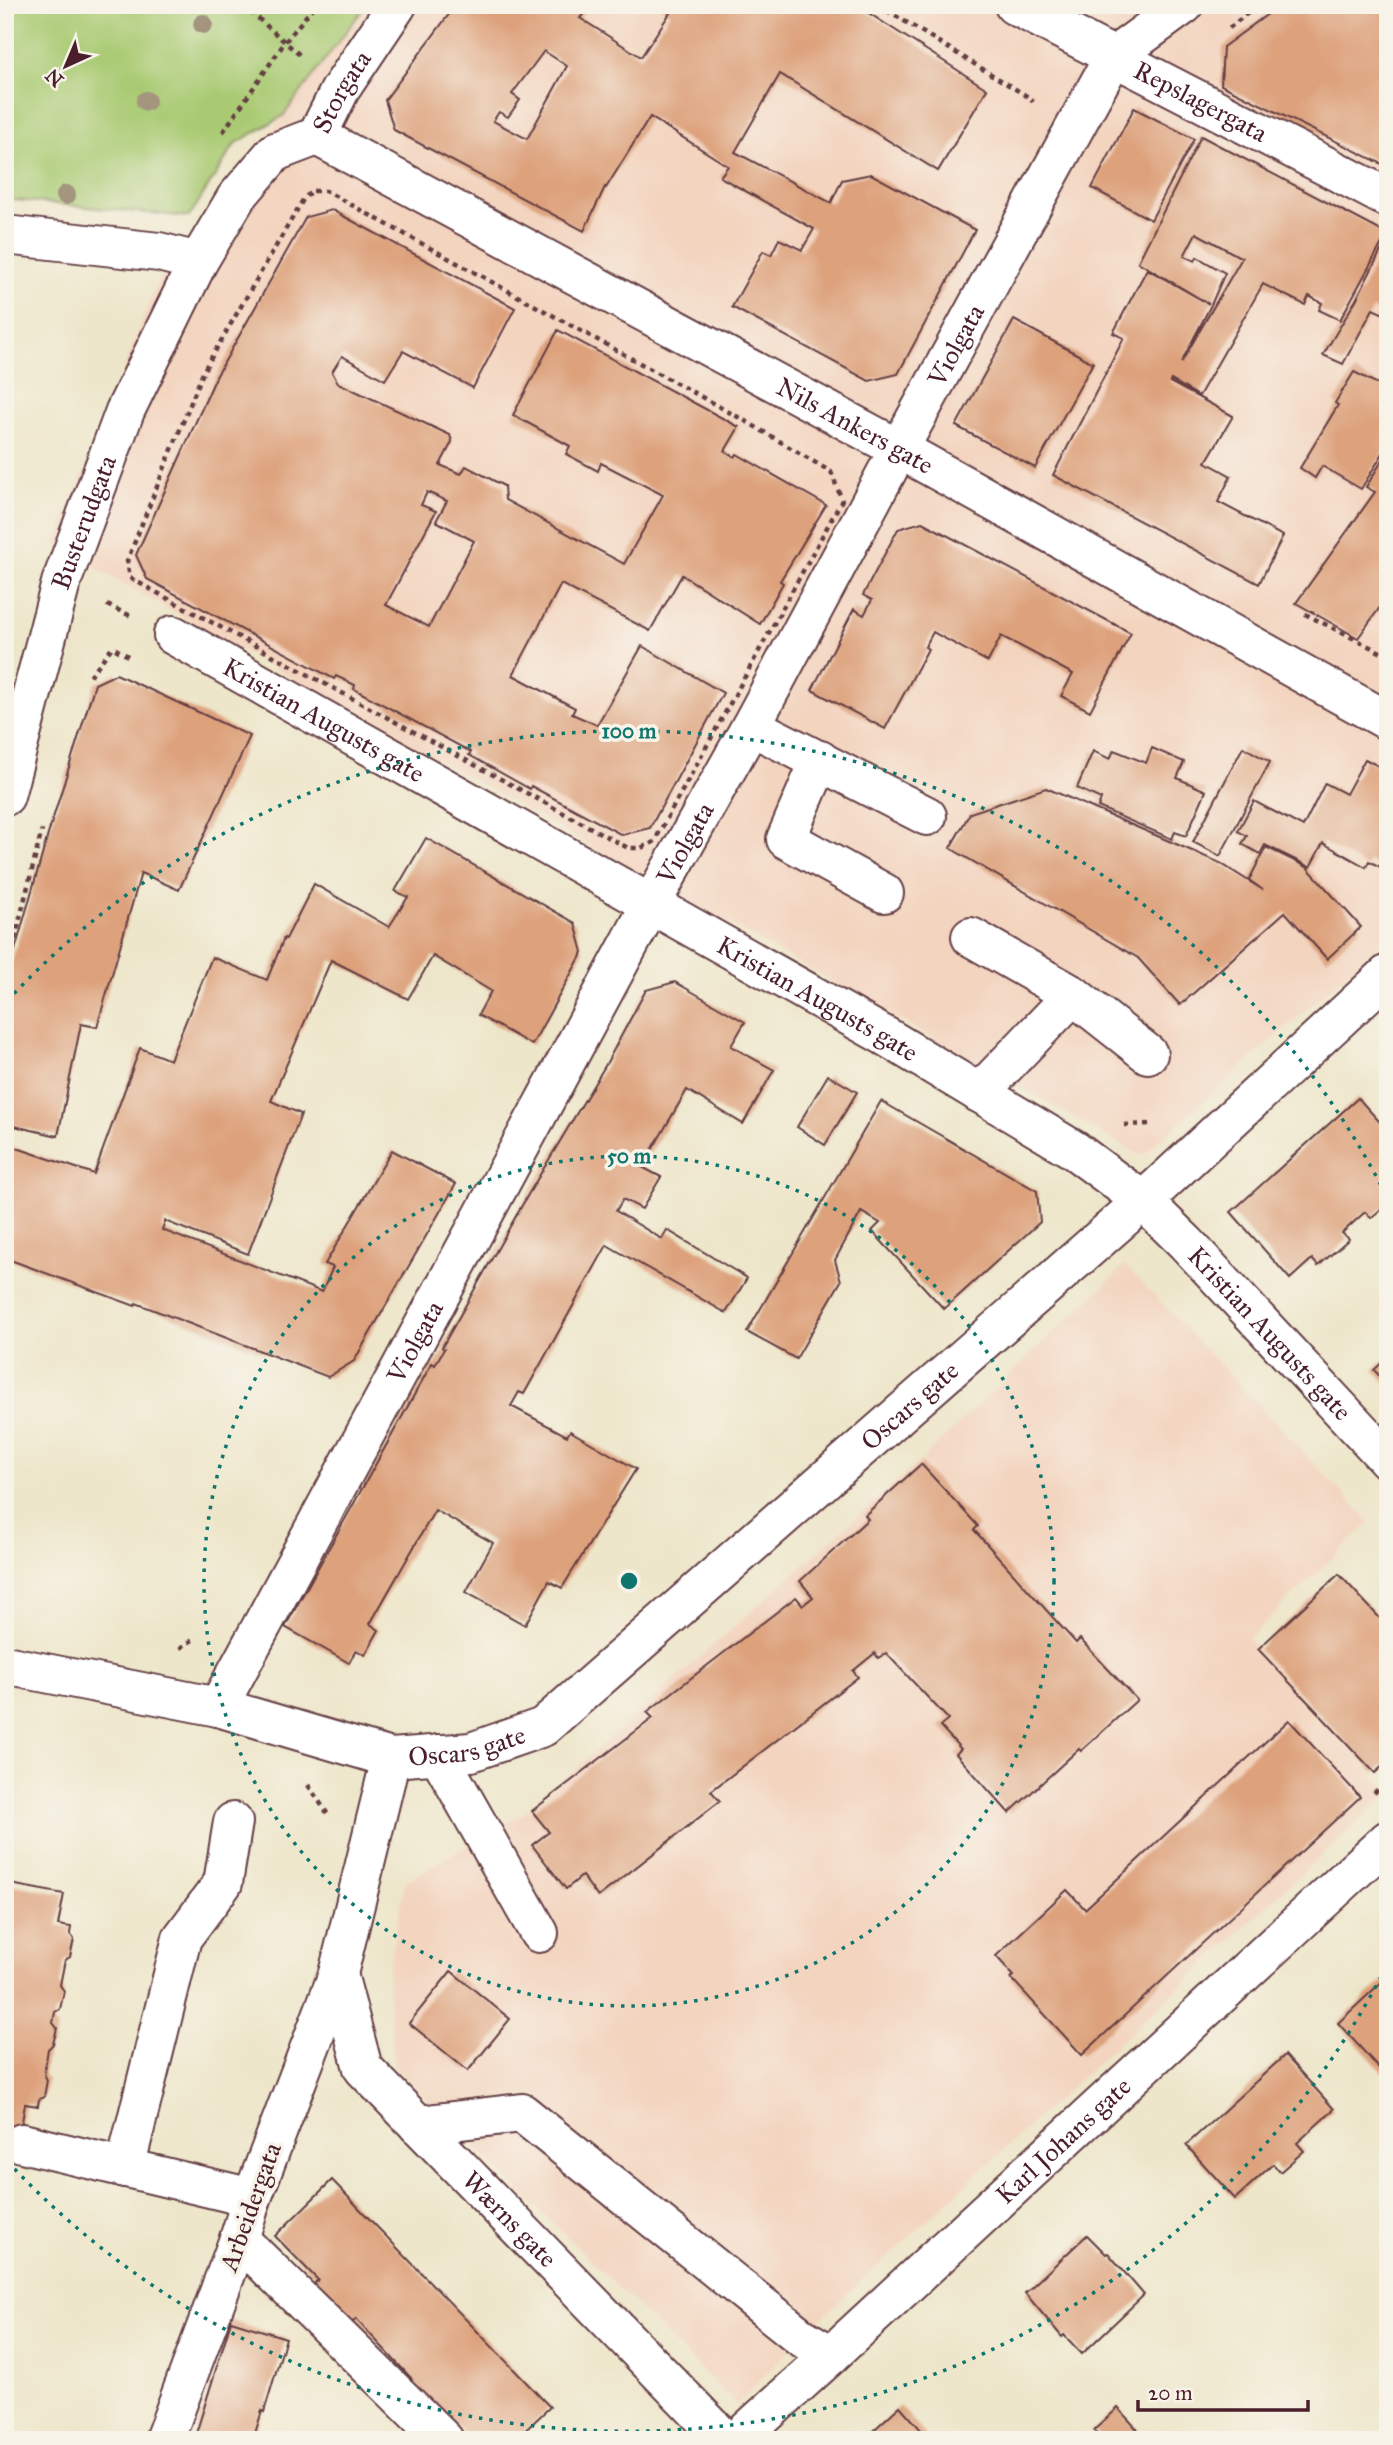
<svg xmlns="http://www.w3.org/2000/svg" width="1393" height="2445" viewBox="0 0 1393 2445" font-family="'IM FELL Great Primer',serif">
	<rect width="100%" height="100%" fill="#f7f3e8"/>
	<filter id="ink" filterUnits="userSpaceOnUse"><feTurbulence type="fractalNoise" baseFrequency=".0143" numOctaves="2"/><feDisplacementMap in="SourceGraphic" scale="14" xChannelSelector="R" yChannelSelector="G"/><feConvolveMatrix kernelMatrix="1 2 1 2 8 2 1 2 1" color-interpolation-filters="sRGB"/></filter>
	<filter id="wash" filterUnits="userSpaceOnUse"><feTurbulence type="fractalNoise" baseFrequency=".00686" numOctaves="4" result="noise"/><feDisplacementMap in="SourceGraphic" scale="28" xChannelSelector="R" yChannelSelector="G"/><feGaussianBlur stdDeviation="1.57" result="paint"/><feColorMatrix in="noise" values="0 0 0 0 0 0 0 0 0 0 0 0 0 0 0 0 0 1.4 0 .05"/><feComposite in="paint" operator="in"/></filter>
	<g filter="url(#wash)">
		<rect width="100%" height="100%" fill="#eee6ca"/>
		<g fill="#f3d4bf">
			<path d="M366 5H1388V937L1142 1156 55 545 158 281Z"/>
			<path d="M1125 1265 1370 1522 1248 1639 1388 1790V1794L801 2337 737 2405 394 2067 387 1976 405 1882 532 1808 924 1457Z"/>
		</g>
		<path fill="#a9ca72" stroke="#7a744e" stroke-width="2" d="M5 5H366L283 116 235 144 189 217 5 199Z"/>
		<g id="blocks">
			<g fill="#dda17c" fill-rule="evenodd">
				<path d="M456 5H591L580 18 641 57 670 13 658 5H856L987 89 938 171 780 74 735 152 831 203 842 180 871 174 975 230 898 374 869 381 732 307 763 251 771 255 779 239 802 250 814 229 720 177 728 166 650 117 606 188 605 187 584 231 394 130 385 100ZM544 51 567 66 527 139 493 121 499 112 508 117 520 100 512 94Z"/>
				<path d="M1280 5H1388V167L1221 85 1223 47Z"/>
				<path d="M1134 108 1194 139 1151 220 1092 188Z"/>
				<path d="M1201 136 1387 234 1340 320 1319 310 1322 303 1309 296 1305 305 1263 284 1199 396 1171 380 1170 382 1233 416 1206 462 1231 476 1218 502 1283 536 1259 584 1053 475 1124 338 1113 333 1147 269 1209 304 1138 262ZM1196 233 1242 258 1181 363 1211 305 1225 273 1197 257 1195 261 1184 256Z"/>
				<path d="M332 210 515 308 473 388 403 351 385 380 342 356 332 372 338 383 450 435 452 442 440 465 461 474 466 466 504 486 505 500 624 564 663 495 601 463 598 471 566 454 570 446 513 415 558 330 739 427 725 451 735 457 737 454 826 505 780 581 783 583 760 624 682 575 650 631 561 584 513 675 575 708 572 714 597 725 642 646 723 693 650 828 622 835 531 786 530 789 469 755 471 752 354 689 355 685 336 676 334 679 147 579 136 555 216 377 306 217ZM427 492 447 501 436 521 474 541 429 627 386 605 436 511 421 505Z"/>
				<path d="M1388 237V316L1373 309 1343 364 1323 355 1356 300Z"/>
				<path d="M1014 320 1093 363 1035 468 956 426Z"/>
				<path d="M1354 372 1388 389V445L1361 489 1322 466 1315 478 1300 468 1338 405 1335 403Z"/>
				<path d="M1388 451V596L1358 638 1296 603 1375 492 1366 487Z"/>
				<path d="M922 522 1131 633 1090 711 1061 696 1073 674 1001 636 988 662 933 632 925 647 928 649 885 729 812 690 854 609 864 615 872 600 863 595 898 529Z"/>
				<path d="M116 674 250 736 179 890 141 873 97 1027 81 1024 58 1136 5 1124V985L49 831 95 684Z"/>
				<path d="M1243 747 1270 762 1220 856 1193 842Z"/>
				<path d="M1152 748 1184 762 1177 778 1206 791 1186 836 1175 832 1172 839 1098 807 1101 799 1077 788 1093 751 1110 759 1114 750 1146 763Z"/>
				<path d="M1365 759 1388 771V871L1369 861 1366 867 1323 843 1310 867 1265 845 1260 854 1242 844 1247 836 1238 831 1254 801 1303 827 1325 783 1346 794Z"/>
				<path d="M1046 788 1220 863 1263 890 1249 880 1266 847 1307 867 1361 927 1327 959 1285 912 1180 1005 1138 958 950 848 970 813Z"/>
				<path d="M426 838 575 923 583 952 532 1045 478 1015 491 991 433 956 408 999 331 960 271 1101 301 1114 248 1254 165 1221 162 1230 322 1292 333 1267 325 1264 392 1150 456 1184 354 1361 328 1377 136 1303 135 1306 5 1258V1144L94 1174 140 1048 170 1060 212 957 267 980 284 938 286 939 314 884 389 927 408 897 395 891Z"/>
				<path d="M675 982 745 1022 731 1046 774 1070 743 1124 687 1090 642 1167 661 1177 642 1209 623 1199 616 1211 662 1239 667 1230 747 1278 726 1313 607 1245 524 1394 519 1392 511 1406 567 1436 570 1431 636 1469 562 1588 549 1581 525 1625 466 1592 493 1543 435 1510 370 1624 379 1630 365 1655 356 1650 349 1663 285 1627 432 1363 435 1365 444 1349 442 1347 529 1193 605 1066 646 990Z"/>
				<path d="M828 1075 857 1092 825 1145 797 1127Z"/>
				<path d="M1358 1098 1388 1131V1203L1371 1218 1365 1212 1342 1233 1349 1239 1318 1266 1312 1259 1290 1279 1231 1212Z"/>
				<path d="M881 1101 1037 1191 1040 1222 944 1309 872 1231 880 1223 861 1212 835 1260 841 1281 796 1359 747 1332Z"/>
				<path d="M1388 1357V1385L1374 1370Z"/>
				<path d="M921 1464 978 1526 974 1530 1076 1643 1080 1639 1137 1700 1081 1751 1079 1749 1009 1813 956 1754 961 1749 940 1726 948 1719 886 1653 878 1658 875 1653 853 1671 858 1677 711 1791 720 1801 598 1897 582 1876 566 1889 532 1845 549 1832 532 1811 653 1718 647 1712 796 1597 803 1605 813 1597 800 1581 868 1519 865 1515Z"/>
				<path d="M1339 1574 1388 1627 1386 1629 1388 1631V1761L1375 1773 1258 1649Z"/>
				<path d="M1289 1720 1360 1797 1082 2055 1011 1978 1014 1976 996 1956 1067 1890 1085 1909Z"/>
				<path d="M5 1883 64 1894 58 1925 71 1927 70 1934 74 1939 70 1957 65 1960 60 1985 64 1991 60 2009 55 2012 53 2023 57 2028 53 2044 48 2049 44 2074 47 2080 44 2097 39 2099 38 2106 25 2104 20 2134 5 2132Z"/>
				<path d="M451 1971 510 2019 468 2071 409 2023Z"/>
				<path d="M1388 1976V2078L1338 2023Z"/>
				<path d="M1285 2055 1334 2109 1297 2143 1304 2151 1280 2172 1273 2164 1235 2199 1186 2145Z"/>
				<path d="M332 2180 550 2407 515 2440H470L450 2419 444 2424 406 2385 412 2379 356 2319 350 2325 312 2286 318 2280 275 2236Z"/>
				<path d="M1087 2235 1106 2254 1108 2253 1144 2295 1082 2354 1064 2335 1062 2337 1025 2293Z"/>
				<path d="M5 2271 9 2272 7 2280 10 2283 6 2299Z"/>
				<path d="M231 2321 286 2338 264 2412 262 2411 253 2440H194Z"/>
				<path d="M900 2406 930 2440H863Z"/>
				<path d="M1118 2408 1147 2440H1103L1094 2430Z"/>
			</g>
		</g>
	</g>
	<g filter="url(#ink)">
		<use href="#blocks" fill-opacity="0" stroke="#633d43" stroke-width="2"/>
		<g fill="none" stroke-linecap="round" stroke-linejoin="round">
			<g stroke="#633d43" stroke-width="42">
				<g id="minor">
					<path id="s1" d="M1014 5 1388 198"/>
					<path id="s2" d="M317 136 899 449 1388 721"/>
					<path d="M5 235 159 252 198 262"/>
					<path id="s3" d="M173 635 885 1036 1074 1150 1143 1201 1186 1243 1388 1460"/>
					<path d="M751 726 927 816"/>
					<path d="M820 760 786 839 884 893"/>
					<path id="s4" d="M5 796 61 583 125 411 198 262 236 198 275 152 317 136 340 90 397 5"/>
					<path d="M971 937 1073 995 979 1093"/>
					<path d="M1073 995 1148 1054"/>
					<path d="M5 1665 218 1707 391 1758 338 1974 252 2198 239 2239 164 2440"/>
					<path id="s5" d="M218 1707 651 904 751 726 899 449 1114 56 1184 5"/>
					<path d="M438 1754 539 1933"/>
					<path id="s6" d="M391 1758 471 1752 543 1727 1143 1201 1388 974"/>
					<path id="s7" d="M338 1974 363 2068 725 2440"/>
					<path d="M418 2125 522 2113 801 2337 831 2355"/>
					<path d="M22 2143 252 2198"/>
					<path d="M125 2168 182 1938 223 1883 233 1822"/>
					<path d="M239 2239 444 2440"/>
					<path id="s8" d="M737 2440 831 2355 1388 1840"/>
				</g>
			</g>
			<g stroke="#633d43" stroke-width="4.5" stroke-dasharray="5 5" stroke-linecap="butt">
				<path d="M243 5 302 57"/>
				<path d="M878 5 1030 98 1033 102"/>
				<path d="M1229 28 1258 5"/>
				<path d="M223 132 285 42 315 5"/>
				<path d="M313 191H326L749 423 831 472 842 500 654 842 641 848H628L130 578 127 561 204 370 304 198Z"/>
				<path d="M107 605 131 616"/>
				<path d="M1305 614 1388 656"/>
				<path d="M90 676 112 647 128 656"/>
				<path d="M5 978 42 830"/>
				<path d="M1124 1125 1150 1124"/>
				<path d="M180 1648 196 1638"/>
				<path d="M5 1754 13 1716"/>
				<path d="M308 1785 327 1813"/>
				<path d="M1374 1793 1388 1780"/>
			</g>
			<use href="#minor" stroke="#fff" stroke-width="38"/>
		</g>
		<g fill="#a3957e">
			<circle cx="203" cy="24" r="10"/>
			<circle cx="146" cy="101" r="10"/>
			<circle cx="66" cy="195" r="10"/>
		</g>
	</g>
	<g fill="none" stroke="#0f766e" stroke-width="3.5" stroke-dasharray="3.5 7">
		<circle cx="629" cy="1581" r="425"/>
		<path d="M1386 1967A850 850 0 0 1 7 2161M7 1001A850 850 0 0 1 1386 1195"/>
	</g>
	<g text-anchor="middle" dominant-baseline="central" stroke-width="7" stroke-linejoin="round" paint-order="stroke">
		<g font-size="26" fill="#4a1f2b" stroke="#f7f3e8">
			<text stroke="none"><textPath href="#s4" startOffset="800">Storgata</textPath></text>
			<text stroke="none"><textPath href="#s1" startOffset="210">Repslagergata</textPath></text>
			<text stroke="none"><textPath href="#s5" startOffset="1549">Violgata</textPath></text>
			<text stroke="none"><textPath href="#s2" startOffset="611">Nils Ankers gate</textPath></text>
			<text stroke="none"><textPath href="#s4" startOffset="285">Busterudgata</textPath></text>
			<text stroke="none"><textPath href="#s3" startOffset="173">Kristian Augusts gate</textPath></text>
			<text stroke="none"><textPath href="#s5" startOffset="982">Violgata</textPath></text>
			<text stroke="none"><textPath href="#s3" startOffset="740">Kristian Augusts gate</textPath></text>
			<text stroke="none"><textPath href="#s3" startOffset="1307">Kristian Augusts gate</textPath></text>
			<text stroke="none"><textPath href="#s5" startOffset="415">Violgata</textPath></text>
			<text stroke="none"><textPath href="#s6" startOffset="644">Oscars gate</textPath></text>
			<text stroke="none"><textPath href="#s6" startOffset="77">Oscars gate</textPath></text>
			<text stroke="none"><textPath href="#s8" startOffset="443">Karl Johans gate</textPath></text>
			<text transform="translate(250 2207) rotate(-70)">Arbeidergata</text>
			<text stroke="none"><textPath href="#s7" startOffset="308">Wærns gate</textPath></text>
		</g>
	</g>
	<circle cx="629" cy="1581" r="10" fill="#0f766e" stroke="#f7f3e8" stroke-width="3.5"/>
	<g font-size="21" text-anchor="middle" font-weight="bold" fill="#0f766e" stroke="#f7f3e8" stroke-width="7" stroke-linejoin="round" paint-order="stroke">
		<text x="629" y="738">100 m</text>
		<text x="629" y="1163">50 m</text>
	</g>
	<rect width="1393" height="2445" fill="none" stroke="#f7f3e8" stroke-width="28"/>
	<g transform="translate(66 66) rotate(224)" stroke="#f7f3e8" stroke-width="5" paint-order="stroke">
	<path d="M0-5L12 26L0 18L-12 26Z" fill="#4a1f2b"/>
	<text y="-10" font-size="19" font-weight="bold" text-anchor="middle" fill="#4a1f2b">N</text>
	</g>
	<path d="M1138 2400v10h170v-10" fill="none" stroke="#4a1f2b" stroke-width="3.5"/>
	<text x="1148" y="2400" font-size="21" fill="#4a1f2b" stroke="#f7f3e8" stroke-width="5" paint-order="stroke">20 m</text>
</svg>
